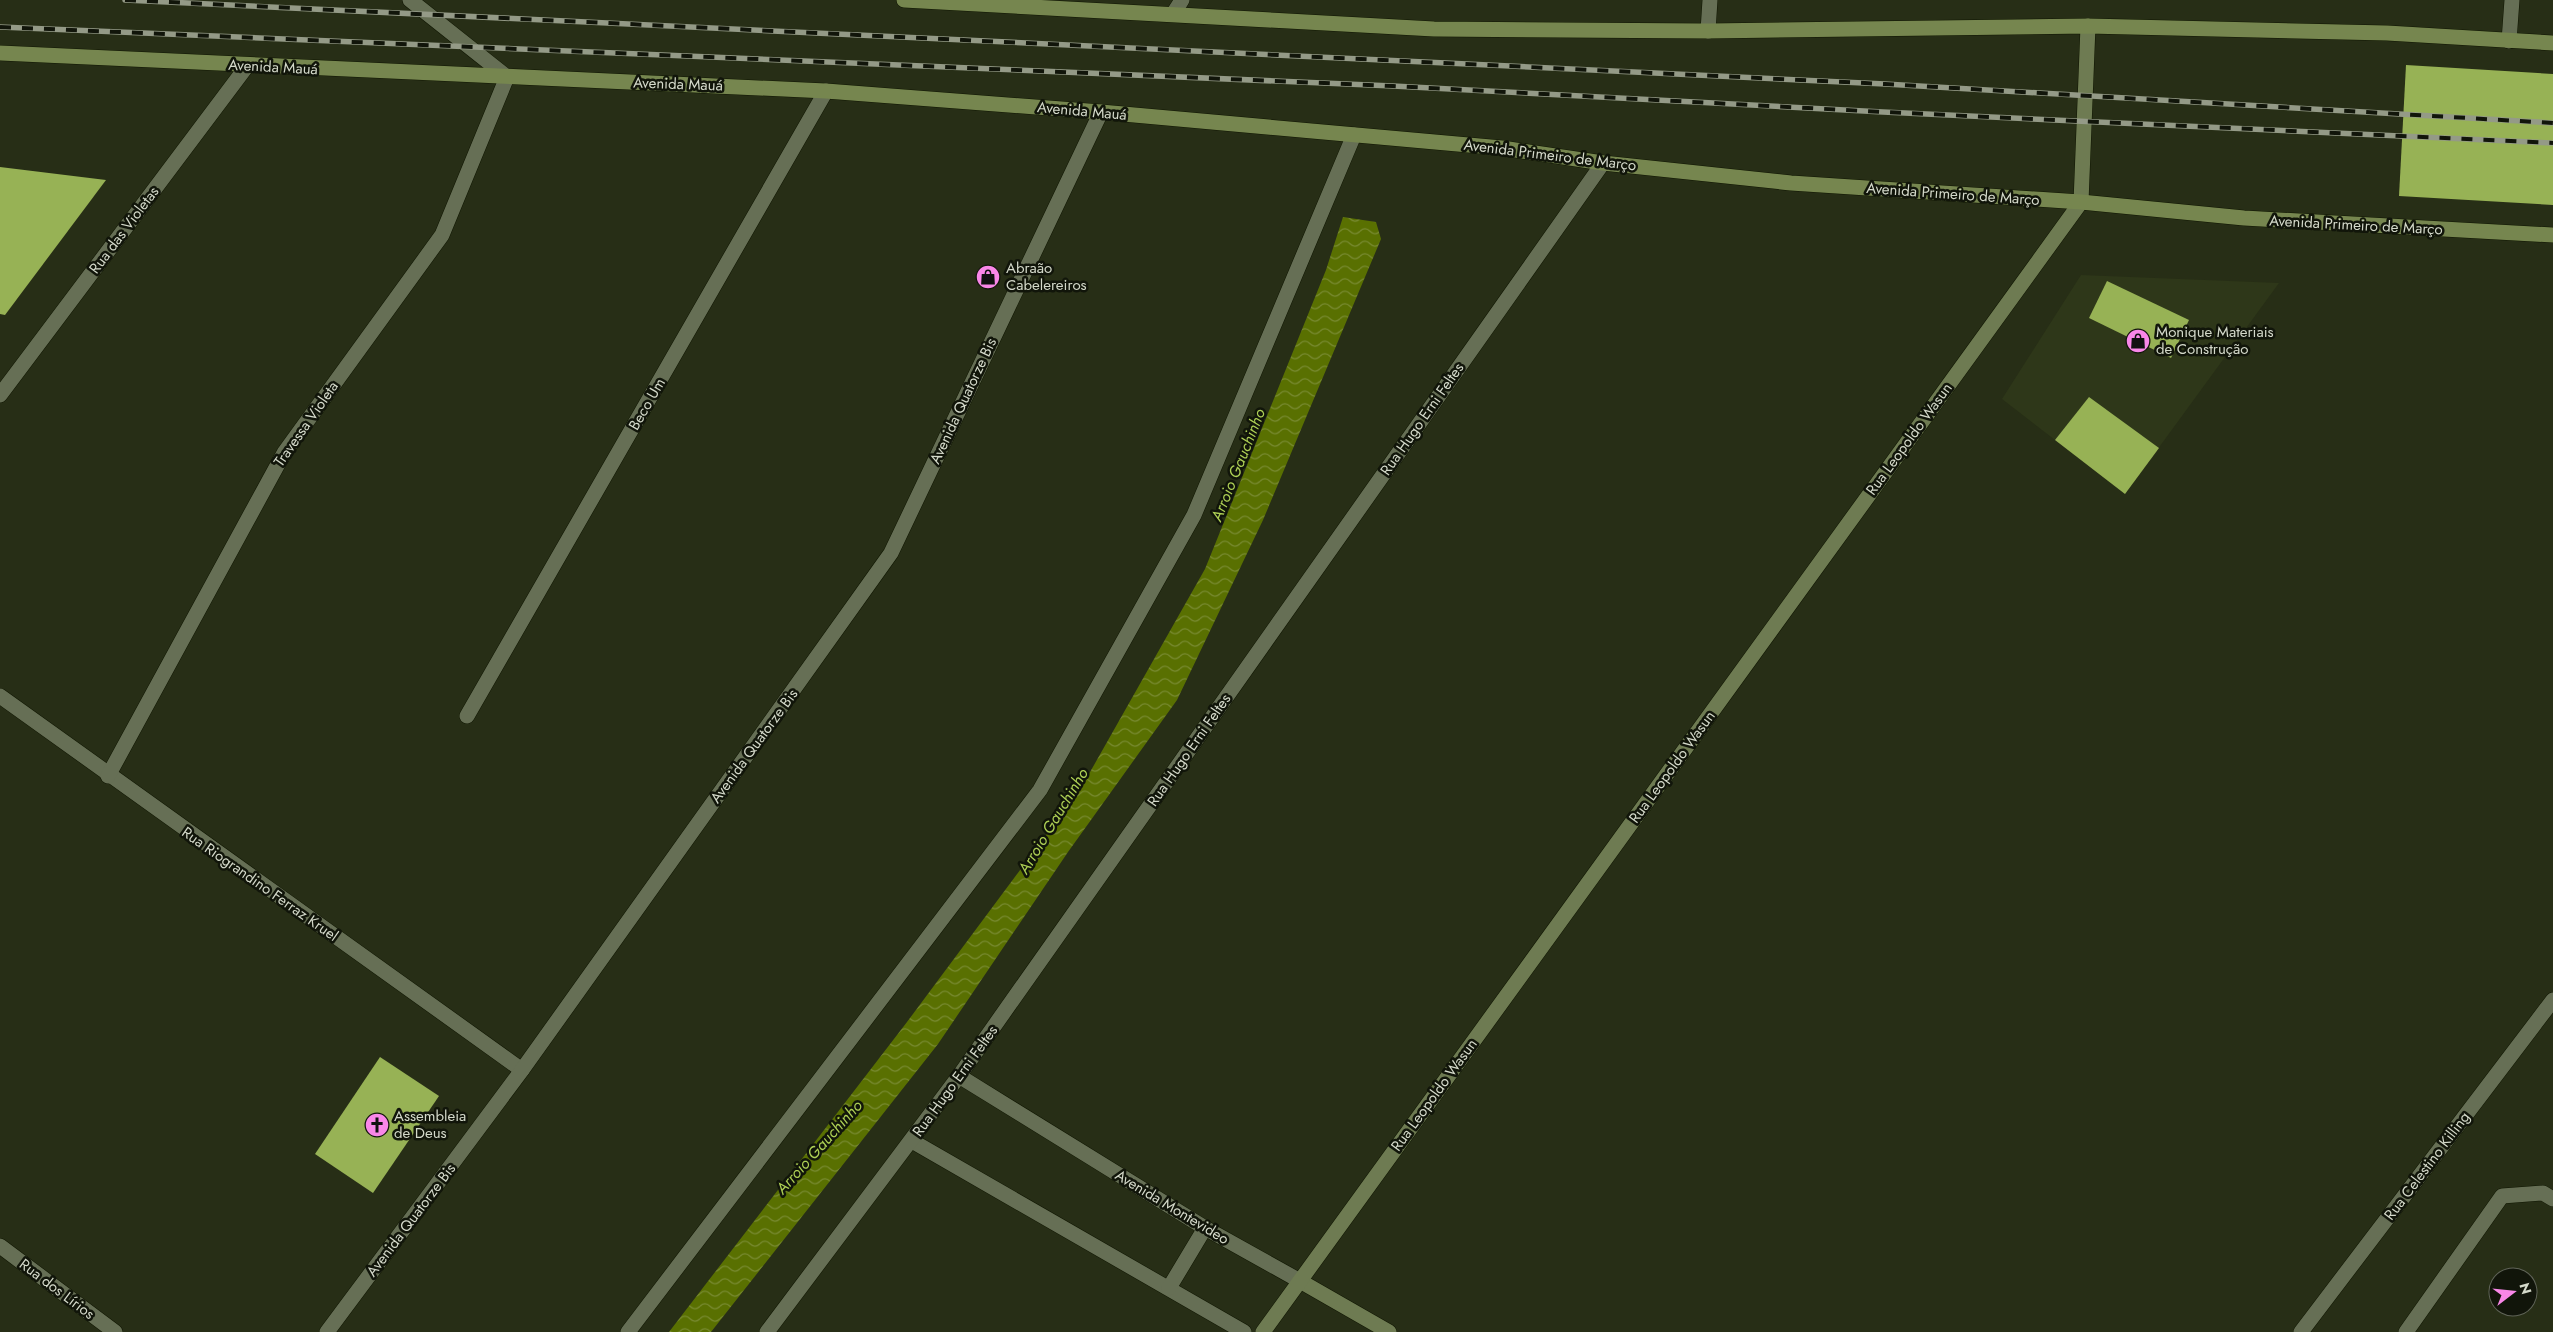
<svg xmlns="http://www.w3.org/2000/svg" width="2553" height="1332" viewBox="0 0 2553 1332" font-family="Jost,sans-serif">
	<defs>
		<pattern id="water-waves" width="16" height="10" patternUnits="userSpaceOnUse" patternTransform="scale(1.25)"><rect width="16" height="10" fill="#597001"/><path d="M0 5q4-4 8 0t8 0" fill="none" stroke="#788a31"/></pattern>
	</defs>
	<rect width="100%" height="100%" fill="#272e16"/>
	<path fill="#2e3719" d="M2081 275 2279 283 2125 494 2002 399Z"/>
	<path fill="url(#water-waves)" d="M1343 217 1376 222 1381 239 1263 520 1177 700 1068 852 938 1044 711 1332H669L907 1022 1081 788 1205 569 1326 270Z"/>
	<g fill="#97b255">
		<path d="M2406 65 2553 74V205L2399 196Z"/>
		<path d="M0 167 106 180 5 315 0 314Z"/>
		<path d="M2107 281 2189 320 2171 358 2089 318Z"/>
		<path d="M2089 397 2159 448 2125 494 2055 440Z"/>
		<path d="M380 1057 439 1096 373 1193 315 1154Z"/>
	</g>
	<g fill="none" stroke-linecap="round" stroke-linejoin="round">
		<g stroke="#101602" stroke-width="16">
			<g id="lane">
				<path d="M2509 41 2512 0"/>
				<path d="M2406 1332 2502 1196 2543 1193 2553 1199"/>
			</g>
		</g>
		<g stroke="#101602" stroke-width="16">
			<g id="street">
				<path d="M1173 14 1182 0"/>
				<path d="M1708 31 1710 0"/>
				<path d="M0 395 247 66"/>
				<path d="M0 696 522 1070"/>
				<path d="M467 716 826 91"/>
				<path d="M108 776 284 453 442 235 507 77 410 0"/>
				<path d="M959 1076 1205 1228 1300 1281"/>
				<path d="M912 1141 1244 1332"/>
				<path d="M0 1246 115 1332"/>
				<path d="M1169 1288 1205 1228"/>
				<path d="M327 1332 522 1070 891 553 1101 112"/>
				<path d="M628 1332 1040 790 1194 515 1354 135"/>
				<path d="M767 1332 959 1076 1603 163"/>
				<path d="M2301 1332 2553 1000"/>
			</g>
		</g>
		<g stroke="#101602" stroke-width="16">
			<g id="secondary">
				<path d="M1300 1281 1389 1332"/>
				<path d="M1263 1332 2081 202 2088 26"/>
			</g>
		</g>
		<g stroke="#101602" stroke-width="16">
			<g id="primary">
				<path d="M904 0 1434 29 1708 31 2088 26 2387 33 2553 43"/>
				<path d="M0 53 826 91 1101 112 1502 148 1603 163 1791 183 2081 202 2244 218 2553 235"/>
			</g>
		</g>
		<use href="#lane" stroke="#666f55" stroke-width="15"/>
		<use href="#street" stroke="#666f55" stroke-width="15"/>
		<use href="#secondary" stroke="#6e7b52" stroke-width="15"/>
		<use href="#primary" stroke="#76864f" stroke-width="15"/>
		<g stroke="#949a87" stroke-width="5.5">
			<g id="rail">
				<path d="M125 0 1885 84 2553 123"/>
				<path d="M0 27 1393 86 1883 112 2553 143"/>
			</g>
		</g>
		<use href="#rail" stroke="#11150a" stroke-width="4" stroke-dasharray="11" stroke-linecap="butt"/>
	</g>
	<defs>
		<g id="shop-disc" transform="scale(1.25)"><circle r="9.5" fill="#f987e8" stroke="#11150a"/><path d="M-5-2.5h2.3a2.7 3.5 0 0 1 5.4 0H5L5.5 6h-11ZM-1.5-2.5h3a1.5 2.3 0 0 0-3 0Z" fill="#111"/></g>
		<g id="church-disc" transform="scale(1.25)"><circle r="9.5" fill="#f987e8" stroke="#11150a"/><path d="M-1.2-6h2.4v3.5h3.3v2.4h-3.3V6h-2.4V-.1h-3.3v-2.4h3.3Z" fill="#111"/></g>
	</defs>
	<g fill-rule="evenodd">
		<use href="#shop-disc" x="988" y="277"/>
		<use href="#shop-disc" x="2138" y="341"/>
		<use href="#church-disc" x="377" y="1125"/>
	</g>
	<g text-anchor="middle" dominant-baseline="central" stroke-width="5" stroke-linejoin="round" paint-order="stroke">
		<g font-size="15" fill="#d4d9ca" stroke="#11150a">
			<text transform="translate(273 67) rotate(3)">Avenida Mauá</text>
			<text transform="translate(678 84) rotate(2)">Avenida Mauá</text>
			<text transform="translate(1082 111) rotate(5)">Avenida Mauá</text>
			<text transform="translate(1550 155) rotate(7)">Avenida Primeiro de Março</text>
			<text transform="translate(1953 194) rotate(4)">Avenida Primeiro de Março</text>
			<text transform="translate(2356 225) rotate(3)">Avenida Primeiro de Março</text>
			<text transform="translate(124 230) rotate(-53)">Rua das Violetas</text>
			<text transform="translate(963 401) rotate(-65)">Avenida Quatorze Bis</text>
			<text transform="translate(647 404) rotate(-60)">Beco Um</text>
			<text transform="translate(1422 419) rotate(-55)">Rua Hugo Erni Feltes</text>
			<text transform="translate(306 424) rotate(-55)">Travessa Violeta</text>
			<text transform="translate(1909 439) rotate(-54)">Rua Leopoldo Wasun</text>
			<text transform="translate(754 746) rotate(-54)">Avenida Quatorze Bis</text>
			<text transform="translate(1189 750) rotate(-55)">Rua Hugo Erni Feltes</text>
			<text transform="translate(1672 767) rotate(-54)">Rua Leopoldo Wasun</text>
			<text transform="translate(260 884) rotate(35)">Rua Riograndino Ferraz Kruel</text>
			<text transform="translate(955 1081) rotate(-54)">Rua Hugo Erni Feltes</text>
			<text transform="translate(1434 1095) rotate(-54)">Rua Leopoldo Wasun</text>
			<text transform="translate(2427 1166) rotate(-53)">Rua Celestino Killing</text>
			<text transform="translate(1172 1207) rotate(31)">Avenida Montevideo</text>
			<text transform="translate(411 1220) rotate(-53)">Avenida Quatorze Bis</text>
			<text transform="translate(57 1289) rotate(37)">Rua dos Lírios</text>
		</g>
		<g font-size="15" fill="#d4d9ca" stroke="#11150a" text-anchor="start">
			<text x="1006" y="268">Abraão<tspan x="1006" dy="17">Cabelereiros</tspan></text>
			<text x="2156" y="332">Monique Materiais<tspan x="2156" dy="17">de Construção</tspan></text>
			<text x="394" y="1116">Assembleia<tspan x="394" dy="17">de Deus</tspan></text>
		</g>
		<g font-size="16" font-style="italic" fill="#aed055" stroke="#11150a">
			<text transform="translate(1238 465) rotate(-68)">Arroio Gauchinho</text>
			<text transform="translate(1053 821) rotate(-59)">Arroio Gauchinho</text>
			<text transform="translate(819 1147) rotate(-48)">Arroio Gauchinho</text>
		</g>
	</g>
	<g transform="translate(2513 1292) rotate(74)"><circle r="24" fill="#11150a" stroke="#5f6357"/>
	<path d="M0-4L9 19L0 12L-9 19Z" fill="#f987e8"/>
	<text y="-8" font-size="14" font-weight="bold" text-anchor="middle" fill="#d4d9ca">N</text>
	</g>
</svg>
